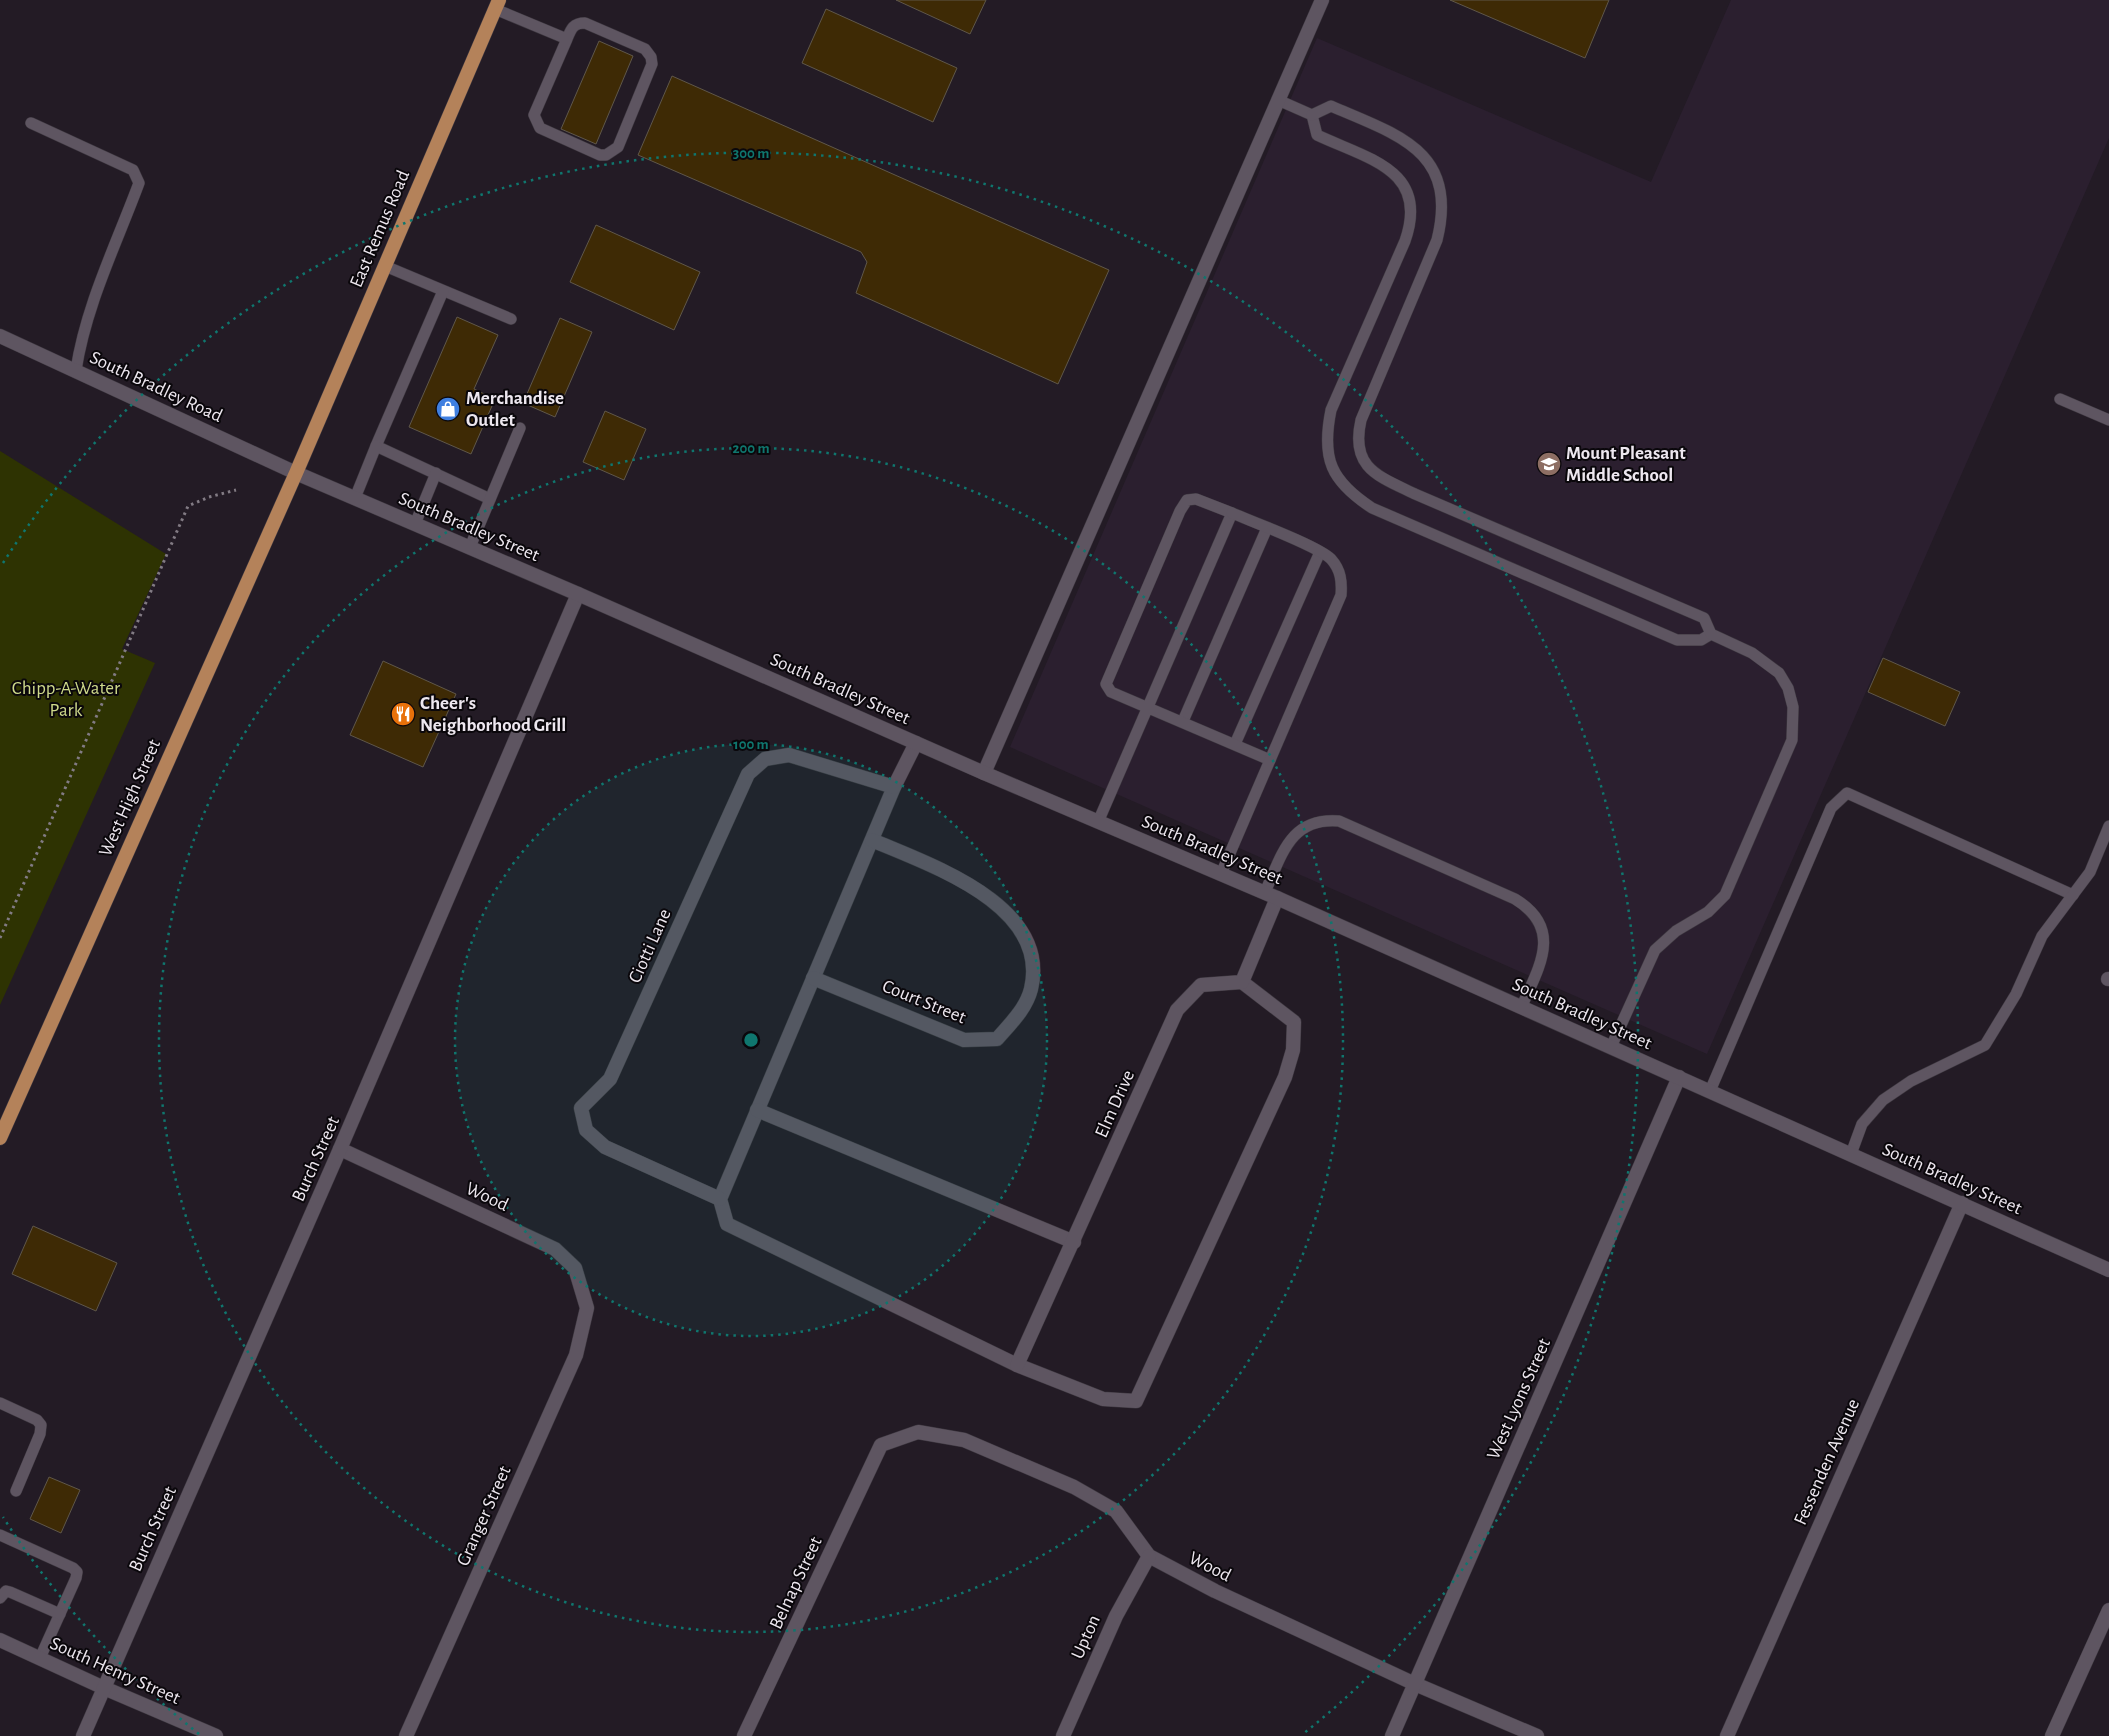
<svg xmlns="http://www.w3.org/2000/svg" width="2109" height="1736" viewBox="0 0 2109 1736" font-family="'Alegreya Sans',sans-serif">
	<rect width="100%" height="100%" fill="#231b25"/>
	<path fill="#2b1f2f" d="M1731 0H2109V138L1707 1054 1010 747 1317 38 1651 182Z"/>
	<path fill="#2e3302" d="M0 451 166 554 122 649 155 663 0 1005Z"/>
	<g fill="#3e2a05" stroke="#5f574a">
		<path d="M896 0H986L970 34Z"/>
		<path d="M1450 0H1609L1585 58Z"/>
		<path d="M826 9 957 68 933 122 802 63Z"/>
		<path d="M599 41 633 56 596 144 561 129Z"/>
		<path d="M672 76 1109 270 1058 384 856 293 867 262 861 252 638 155Z"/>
		<path d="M596 225 700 272 674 330 570 282Z"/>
		<path d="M457 317 498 335 474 389 495 399 471 454 409 427Z"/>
		<path d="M560 318 592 332 555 417 523 403Z"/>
		<path d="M605 411 646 429 624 480 583 462Z"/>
		<path d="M1883 658 1960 692 1945 726 1868 692Z"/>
		<path d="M383 661 456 694 423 767 350 735Z"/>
		<path d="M33 1226 117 1263 96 1311 12 1274Z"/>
		<path d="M49 1477 80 1490 61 1533 30 1519Z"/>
	</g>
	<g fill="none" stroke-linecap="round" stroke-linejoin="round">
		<g stroke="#3e3840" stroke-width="12">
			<g id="service">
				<path d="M495 9 567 39C571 29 573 23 585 23L645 49 651 57 652 64 618 147 606 155H600L540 128 534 115 567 39"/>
				<path d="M1278 100 1312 115 1317 135C1368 159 1430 170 1405 241L1331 410C1321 459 1331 481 1372 508L1677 640H1701L1711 634"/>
				<path d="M1312 115 1331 106C1398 135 1459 151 1437 240L1361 420C1350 468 1378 476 1415 494L1704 618 1711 634 1752 653 1779 673 1788 688 1793 707 1792 740 1725 895 1708 912 1676 931 1655 950 1611 1047"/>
				<path d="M31 123 133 170 139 183C116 245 86 305 76 370"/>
				<path d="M385 266 511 319"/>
				<path d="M443 291 376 446 490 499"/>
				<path d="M2060 399 2109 420"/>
				<path d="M355 498 376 446"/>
				<path d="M415 524 436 473"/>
				<path d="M470 547 520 428"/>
				<path d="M1183 721 1267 528"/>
				<path d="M1235 744 1320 552"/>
				<path d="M1098 822C1143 719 1187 616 1232 513L1196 499 1187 500 1180 511 1106 684 1111 692 1270 760"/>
				<path d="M1221 874 1341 595C1342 582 1341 570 1331 559 1318 546 1253 522 1232 513"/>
				<path d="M1265 892C1282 855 1290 817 1339 821L1515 899C1564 929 1539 967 1521 1008"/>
				<path d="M1710 1091 1831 808 1847 793 2073 895"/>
				<path d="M1851 1154 1862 1124 1883 1100 1911 1081 1985 1045 2016 994 2042 936 2090 872 2109 826"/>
				<path d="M0 1403 37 1420 41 1425 40 1434 16 1491"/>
				<path d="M0 1535 73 1568 77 1572 76 1578 40 1658"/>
				<path d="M0 1598 6 1591 10 1592 60 1614"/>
			</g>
		</g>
		<g stroke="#3e3840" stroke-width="15">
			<g id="minor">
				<path d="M0 336 296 473"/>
				<path d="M916 743 894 787 720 1199 727 1224 1017 1365 1103 1399 1136 1401 1285 1077 1293 1050 1294 1022 1242 982"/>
				<path d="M984 773 1322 0"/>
				<path d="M813 978 964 1040 997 1039C1010 1024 1026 1009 1031 989 1051 905 930 865 872 840"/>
				<path d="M2108 979H2109"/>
				<path d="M757 1110 1074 1242"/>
				<path d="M340 1149 555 1249 575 1268 587 1308 576 1355 406 1736"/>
				<path d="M720 1199 605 1147 586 1130 581 1108 610 1079 748 774 765 759 789 755 894 787"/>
				<path d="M1017 1365 1177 1010 1201 985 1242 982 1277 898"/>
				<path d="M0 1640 104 1688 216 1736"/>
				<path d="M83 1736 340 1149 578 594"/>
				<path d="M744 1736 881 1445 918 1432 964 1440 1074 1487 1116 1511 1149 1556 1215 1591 1415 1684 1537 1736"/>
				<path d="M1063 1736 1116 1616 1149 1556"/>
				<path d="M1392 1736 1679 1077"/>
				<path d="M1727 1736 1962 1203"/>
				<path d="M2052 1736 2109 1610"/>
			</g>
		</g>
		<g stroke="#3e3840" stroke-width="15">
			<path id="tertiary" d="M296 473 578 594 984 773 1277 898 2109 1270"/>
		</g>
		<g stroke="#3e3840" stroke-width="15">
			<path id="primary" d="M0 1138 296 473 499 0"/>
		</g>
		<path stroke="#827b84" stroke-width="3" stroke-dasharray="2.5 4" stroke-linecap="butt" d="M0 938 188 506 209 497 236 490"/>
		<use href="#service" stroke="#5e5561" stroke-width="11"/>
		<use href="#minor" stroke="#5e5561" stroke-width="14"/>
		<use href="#tertiary" stroke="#5e5561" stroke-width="14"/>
		<use href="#primary" stroke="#b4825a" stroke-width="14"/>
	</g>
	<circle cx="751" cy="1040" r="296" fill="#0f766e" fill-opacity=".12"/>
	<g fill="none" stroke="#0f766e" stroke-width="2.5" stroke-dasharray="2.5 5">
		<circle cx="751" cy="1040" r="296"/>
		<circle cx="751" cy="1040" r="592"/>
		<path d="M199 1734A887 887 0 0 1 3 1517M3 563A887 887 0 1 1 1303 1734"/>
	</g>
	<defs>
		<g id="shop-disc" transform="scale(1.25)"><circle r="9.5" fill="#3f7fe0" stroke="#0a070b"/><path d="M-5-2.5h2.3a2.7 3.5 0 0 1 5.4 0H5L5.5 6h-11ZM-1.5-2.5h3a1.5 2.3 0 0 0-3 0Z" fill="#fff"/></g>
		<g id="school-disc" transform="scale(1.25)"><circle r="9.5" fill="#8d6e63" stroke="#0a070b"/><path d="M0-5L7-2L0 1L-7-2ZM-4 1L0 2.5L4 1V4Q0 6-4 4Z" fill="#fff"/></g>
		<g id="restaurant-disc" transform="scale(1.25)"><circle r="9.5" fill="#e8710a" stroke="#0a070b"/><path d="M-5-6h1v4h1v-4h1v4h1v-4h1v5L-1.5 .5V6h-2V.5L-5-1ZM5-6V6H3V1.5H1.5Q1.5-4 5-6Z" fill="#fff"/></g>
	</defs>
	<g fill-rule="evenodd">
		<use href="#shop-disc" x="448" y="409"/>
		<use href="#school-disc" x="1549" y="464"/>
		<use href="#restaurant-disc" x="403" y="714"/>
	</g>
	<g text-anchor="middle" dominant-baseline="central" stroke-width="4" stroke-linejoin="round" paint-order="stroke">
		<g font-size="19" fill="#ede7ef" stroke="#0a070b">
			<text transform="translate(380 229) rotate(-67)">East Remus Road</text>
			<text transform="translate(156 387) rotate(25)">South Bradley Road</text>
			<text transform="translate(469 527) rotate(23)">South Bradley Street</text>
			<text transform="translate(840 689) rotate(24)">South Bradley Street</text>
			<text transform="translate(130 798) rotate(-66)">West High Street</text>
			<text transform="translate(1212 850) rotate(23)">South Bradley Street</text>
			<text transform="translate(650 946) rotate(-66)">Ciotti Lane</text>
			<text transform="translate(924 1002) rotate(22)">Court Street</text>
			<text transform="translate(1582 1014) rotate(24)">South Bradley Street</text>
			<text transform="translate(1115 1104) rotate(-66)">Elm Drive</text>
			<text transform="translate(316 1159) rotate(-66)">Burch Street</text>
			<text transform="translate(1952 1179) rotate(24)">South Bradley Street</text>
			<text transform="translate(487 1197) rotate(25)">Wood</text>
			<text transform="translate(1519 1399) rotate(-66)">West Lyons Street</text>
			<text transform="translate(1827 1462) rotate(-66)">Fessenden Avenue</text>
			<text transform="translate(484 1516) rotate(-66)">Granger Street</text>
			<text transform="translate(153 1529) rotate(-66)">Burch Street</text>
			<text transform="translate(1210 1567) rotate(27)">Wood</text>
			<text transform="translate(796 1583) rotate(-65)">Belnap Street</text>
			<text transform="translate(1086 1637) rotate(-66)">Upton</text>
			<text transform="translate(115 1671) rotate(24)">South Henry Street</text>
		</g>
		<g font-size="19" font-weight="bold" fill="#ede7ef" stroke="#0a070b" text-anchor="start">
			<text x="466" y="398">Merchandise<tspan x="466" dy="22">Outlet</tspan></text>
			<text x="1566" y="453">Mount Pleasant<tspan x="1566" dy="22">Middle School</tspan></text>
			<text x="420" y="703">Cheer's<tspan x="420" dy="22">Neighborhood Grill</tspan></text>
		</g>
		<g font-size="19" fill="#ced98a" stroke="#0a070b">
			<text x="66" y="688">Chipp-A-Water<tspan x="66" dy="22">Park</tspan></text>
		</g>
	</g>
	<circle cx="751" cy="1040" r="8" fill="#0f766e" stroke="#0a070b" stroke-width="2.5"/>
	<g font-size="15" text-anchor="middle" font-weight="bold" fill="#0f766e" stroke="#0a070b" stroke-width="4" stroke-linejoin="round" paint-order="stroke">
		<text x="751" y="158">300 m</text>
		<text x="751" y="453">200 m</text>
		<text x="751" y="749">100 m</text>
	</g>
</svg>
